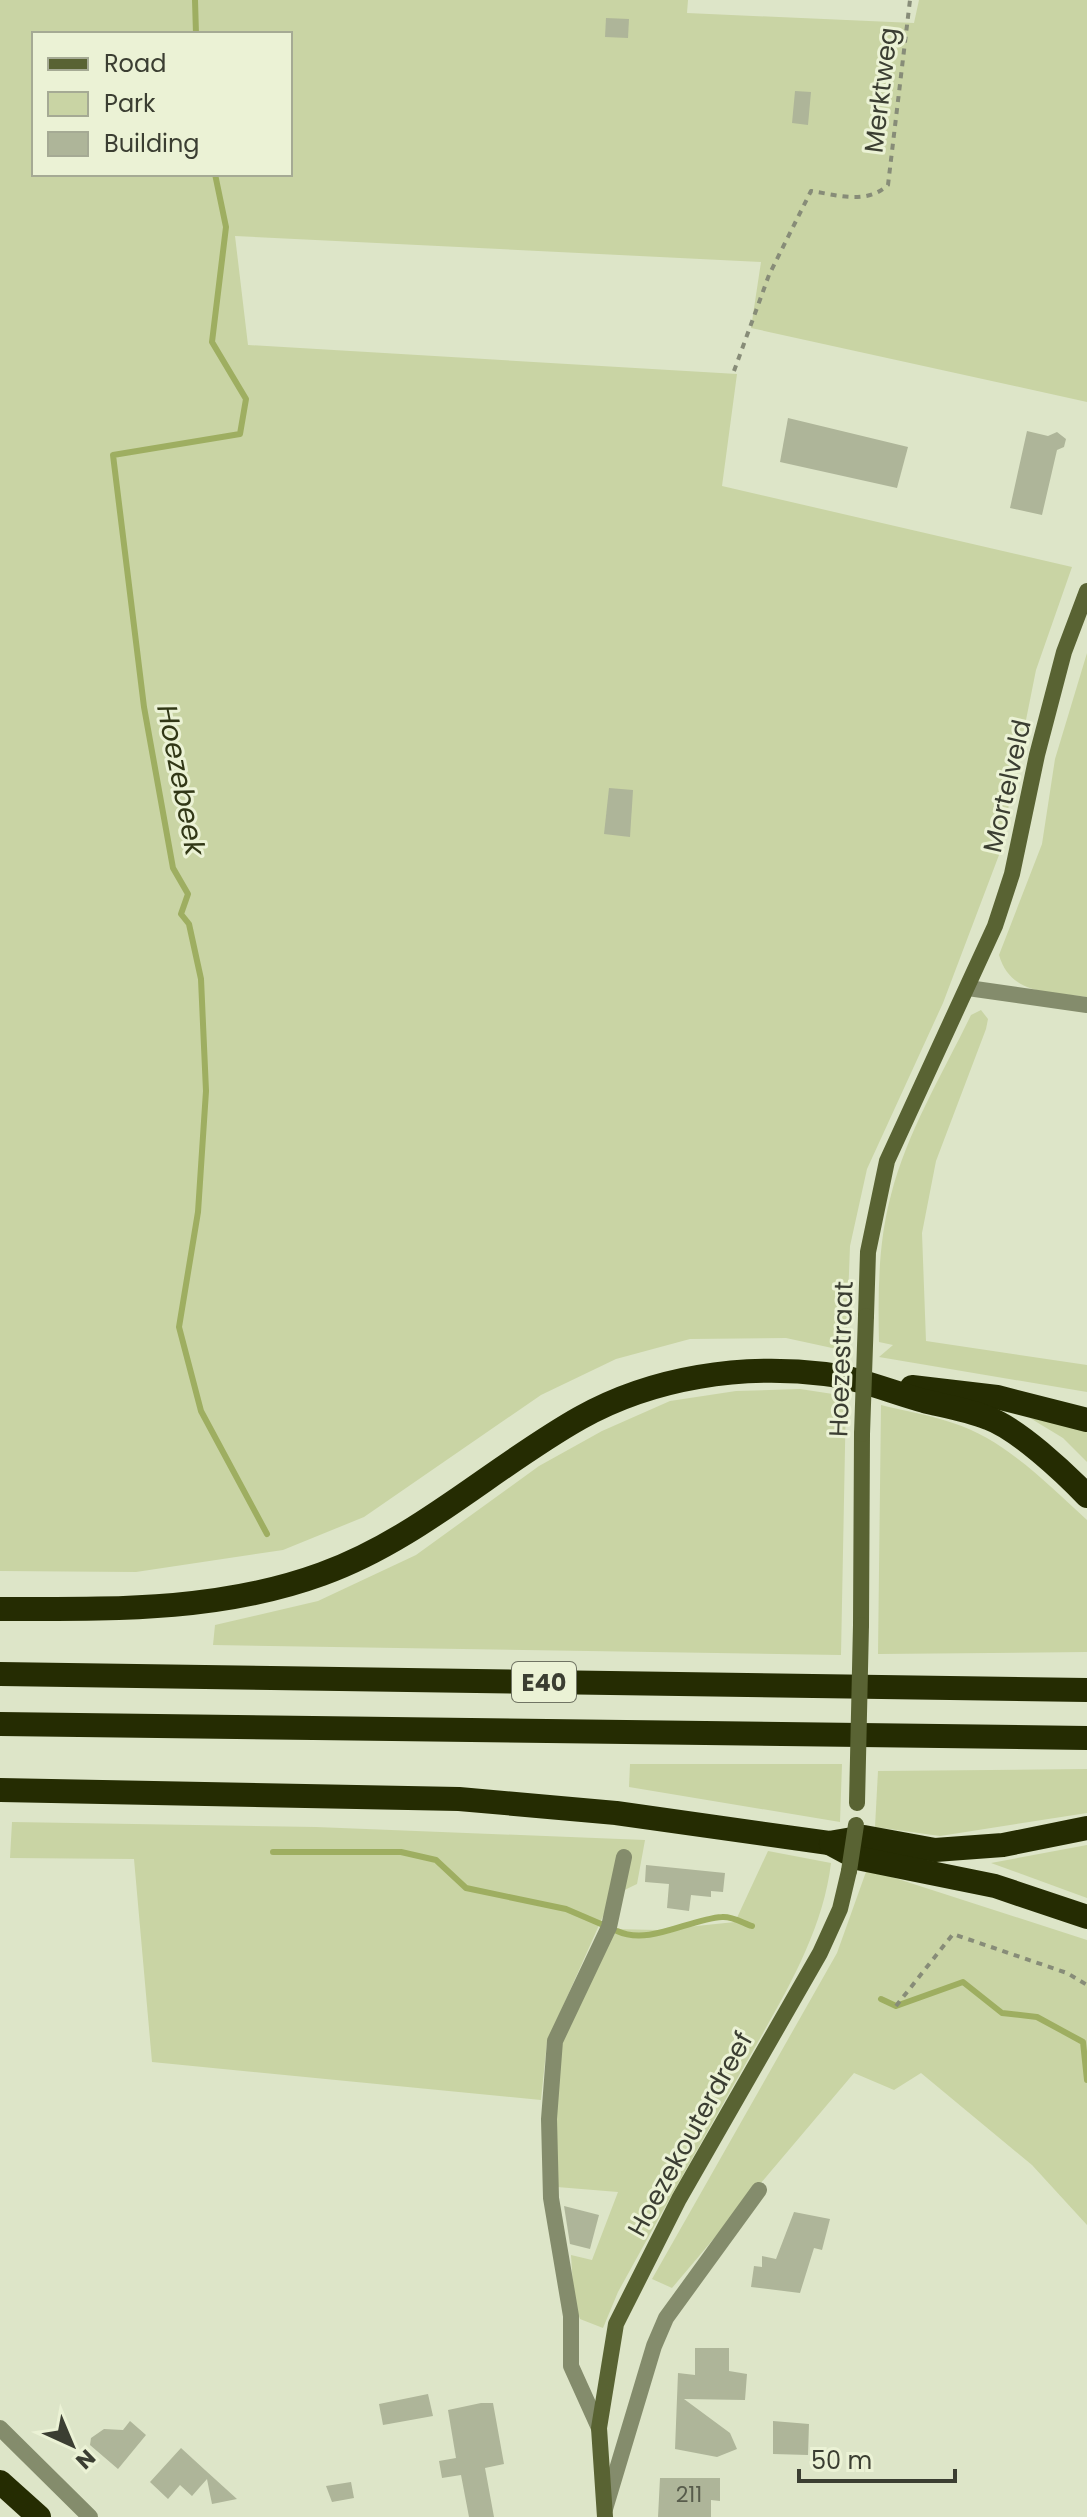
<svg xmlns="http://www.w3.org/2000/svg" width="1087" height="2517" viewBox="0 0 1087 2517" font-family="Poppins,sans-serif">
	<rect width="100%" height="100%" fill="#dde5c8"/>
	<g fill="#c9d4a4" fill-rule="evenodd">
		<path d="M0 0H688L687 13 914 23 919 0H1087V402L751 328 761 262 235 236 248 345 737 374 722 486 1072 567 1036 670 999 855 943 1003 867 1169 850 1246 846 1351 786 1338 690 1339 616 1359 541 1395 364 1517 283 1550 136 1572 0 1571ZM34 34H290V174H34Z"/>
		<path d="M1087 653V997C1051 992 1011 996 999 955L1042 844 1055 759Z"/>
		<path d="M981 1010 988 1019 986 1029 936 1161 922 1233 926 1341 1087 1365V1392L879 1357 893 1345 879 1342C878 1293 878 1243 891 1195 907 1132 943 1073 971 1015Z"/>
		<path d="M800 1389 846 1396 841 1655 213 1645 215 1625 318 1601 416 1555 539 1466 602 1431 670 1401 736 1391Z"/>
		<path d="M881 1405C905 1411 930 1415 953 1423 1004 1439 1048 1484 1087 1520V1652L878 1654Z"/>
		<path d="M1030 1418 1087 1429V1462L1063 1438Z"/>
		<path d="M630 1764H842L840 1822 629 1787Z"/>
		<path d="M1087 1769V1813L940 1836 875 1827 878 1771Z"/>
		<path d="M12 1822 316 1827 645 1840 637 1884 612 1896 547 2042 541 2100 152 2062 134 1859 10 1858Z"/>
		<path d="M1087 1845V1898L991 1863Z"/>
		<path d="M768 1851 831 1863C822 1940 774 2012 737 2079 697 2150 657 2221 618 2292L603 2328 580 2319 574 2303 571 2255 592 2260 618 2192 557 2187 555 2139 561 2044 614 1929 658 1930 735 1922Z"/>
		<path d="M867 1869 1087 1940V2225L1032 2165 921 2073 894 2090 854 2073 672 2288 652 2279 837 1953Z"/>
	</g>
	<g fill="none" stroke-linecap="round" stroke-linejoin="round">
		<g stroke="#9eae61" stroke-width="6">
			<path d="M195 0 196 34"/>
			<path d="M215 174 226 227 212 342 246 399 240 434 113 455 144 707 173 868 188 894 181 914 189 924 201 979 206 1091 198 1212 179 1327 201 1411 267 1534"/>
			<path d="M273 1852H401L436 1860 466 1888 566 1909 601 1924"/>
			<path d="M617 1931C649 1946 689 1919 722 1917 732 1916 743 1923 752 1926"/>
			<path d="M881 1999 896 2006 963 1982 1002 2013 1037 2017 1083 2042 1087 2080"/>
		</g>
	</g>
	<g fill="#aeb599">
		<path d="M606 18 629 19 628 38 605 37Z"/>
		<path d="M795 91 811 92 808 125 792 123Z"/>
		<path d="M788 418 908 447 897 488 780 462Z"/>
		<path d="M1027 431 1048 436 1057 432 1066 439 1064 447 1057 450 1042 515 1010 508Z"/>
		<path d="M609 788 633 790 630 837 604 834Z"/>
		<path d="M646 1865 725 1873 723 1892 711 1891V1897L691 1895 689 1911 667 1908 669 1884 645 1882Z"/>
		<path d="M564 2206 599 2215 590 2249 570 2244Z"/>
		<path d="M794 2212 830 2219 822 2250 814 2248 800 2293 751 2287 754 2266 762 2267V2256L776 2259Z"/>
		<path d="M695 2348H729V2371L747 2374 745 2400 684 2399 730 2433 737 2449 717 2457 675 2449 678 2373 695 2375Z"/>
		<path d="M428 2394 433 2416 383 2425 379 2404Z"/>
		<path d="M481 2403H493L504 2464 485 2468 494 2517H469L461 2475 442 2478 439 2461 456 2458 448 2410Z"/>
		<path d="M130 2421 146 2435 118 2469 90 2445 91 2438 104 2429 123 2430Z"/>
		<path d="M773 2421 809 2424 808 2455 773 2454Z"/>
		<path d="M181 2448 205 2470 237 2499 212 2504 207 2479 192 2496 180 2485 168 2499 150 2482Z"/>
		<path d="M660 2478H720V2501L711 2500V2517H658Z"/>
		<path d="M351 2482 354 2498 332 2502 326 2486Z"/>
	</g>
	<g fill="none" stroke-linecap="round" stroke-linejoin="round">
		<g stroke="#878c78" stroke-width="4" stroke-dasharray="6 6" stroke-linecap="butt">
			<path d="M734 371 769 275 811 191C838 195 866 205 888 185L910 0"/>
			<path d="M896 2006 953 1934 1067 1973 1087 1985"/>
		</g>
		<g stroke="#848c6c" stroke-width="16">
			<path d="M968 988 1087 1005"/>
			<path d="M0 2428 90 2517"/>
			<path d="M599 2428 571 2366V2316L551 2198 549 2119 555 2041 609 1927 624 1857"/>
			<path d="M605 2509 654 2346 666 2318 759 2190"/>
		</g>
		<g stroke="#596333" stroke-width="16">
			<path d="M866 1316 868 1252 887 1161 995 926 1012 874 1037 755 1064 652 1087 591"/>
			<path d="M861 1625 862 1434"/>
			<path d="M605 2517 599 2428 616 2324 679 2199 820 1953 840 1909 849 1871"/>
		</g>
		<g stroke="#252c02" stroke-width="24">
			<path d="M912 1387 997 1397 1087 1420"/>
			<path d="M0 1609C109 1609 218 1612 322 1574 417 1540 493 1467 580 1418 653 1377 742 1364 825 1374 859 1378 891 1392 924 1401 945 1406 968 1410 988 1418 1018 1429 1064 1472 1087 1496"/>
			<path d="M0 1674 1087 1690"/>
			<path d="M0 1724 1087 1738"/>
			<path d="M0 1790 459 1799 616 1813 829 1843 864 1837 935 1850 1003 1845 1087 1828"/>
			<path d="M831 1844 857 1858 995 1886 1087 1917"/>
			<path d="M0 2482 39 2517"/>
		</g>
		<g stroke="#596333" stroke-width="16">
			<path d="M862 1434 866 1316"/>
			<path d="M857 1803 861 1625"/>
			<path d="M849 1871 856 1825"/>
		</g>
	</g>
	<g text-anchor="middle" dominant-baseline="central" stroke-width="6" stroke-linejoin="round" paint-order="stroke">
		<g font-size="22" fill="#585c4c">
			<text x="689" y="2494">211</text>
		</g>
		<rect fill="#ebf2d5" stroke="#707463" stroke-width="2" x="512" y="1662" width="64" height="40" rx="6"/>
		<g font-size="24" font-weight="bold" fill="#3b3e32">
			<text x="544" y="1682">E40</text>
		</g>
		<g font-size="26" fill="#3b3e32" stroke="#ebf2d5">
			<text transform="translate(881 90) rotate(-83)">Merktweg</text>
			<text transform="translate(1007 786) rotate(-77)">Mortelveld</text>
			<text transform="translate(841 1359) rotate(-88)">Hoezestraat</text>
			<text transform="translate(690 2134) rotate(-61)">Hoezekouterdreef</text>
		</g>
		<g font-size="28" font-style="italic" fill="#313716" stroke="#ebf2d5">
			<text transform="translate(181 780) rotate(79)">Hoezebeek</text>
		</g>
	</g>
	<rect x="32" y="32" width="260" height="144" fill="#ebf2d5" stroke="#a5aa94" stroke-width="2"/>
	<rect x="48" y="58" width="40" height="12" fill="#596333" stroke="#a5aa94" stroke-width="2"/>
	<text x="104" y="72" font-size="24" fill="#3b3e32">Road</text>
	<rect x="48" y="92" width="40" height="24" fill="#c9d4a4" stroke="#a5aa94" stroke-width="2"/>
	<text x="104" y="112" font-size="24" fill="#3b3e32">Park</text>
	<rect x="48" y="132" width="40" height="24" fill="#aeb599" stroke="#a5aa94" stroke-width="2"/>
	<text x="104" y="152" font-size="24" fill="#3b3e32">Building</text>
	<g transform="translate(72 2445) rotate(136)" stroke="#ebf2d5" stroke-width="6" paint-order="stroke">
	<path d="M0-6L14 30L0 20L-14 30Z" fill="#3b3e32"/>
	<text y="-12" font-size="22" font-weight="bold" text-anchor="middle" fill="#3b3e32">N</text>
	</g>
	<path d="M799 2469v12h156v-12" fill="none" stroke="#3b3e32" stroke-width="4"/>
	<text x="811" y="2469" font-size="24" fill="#3b3e32" stroke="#ebf2d5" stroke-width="6" paint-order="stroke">50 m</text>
</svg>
